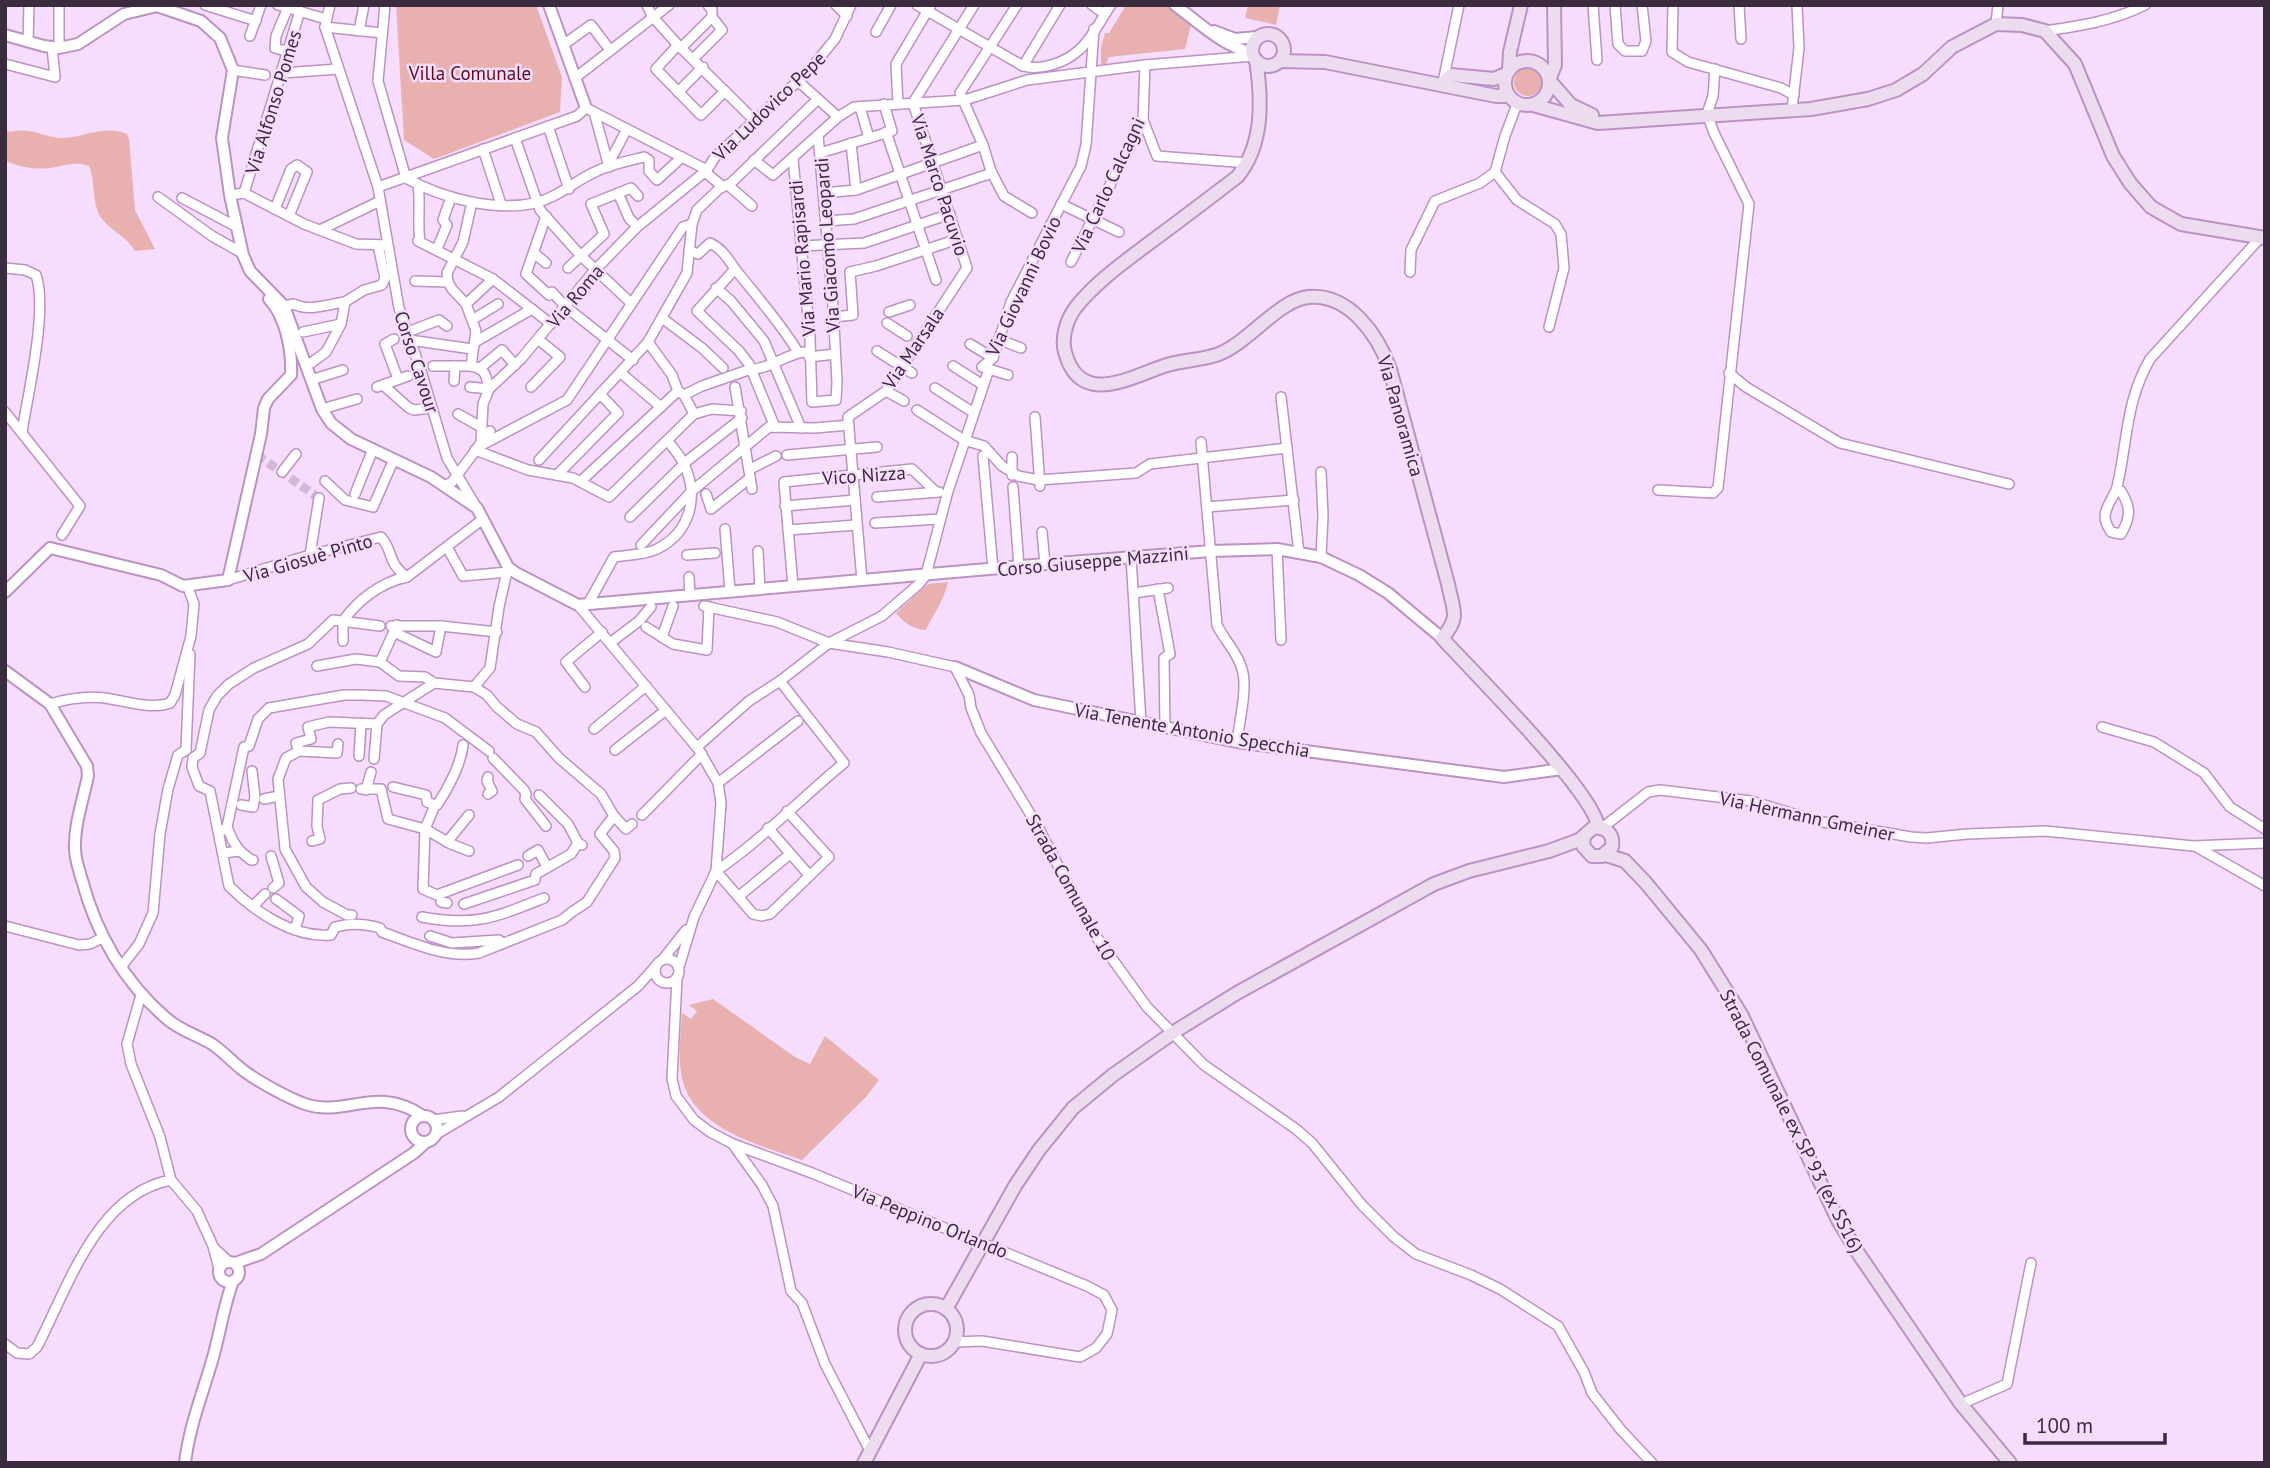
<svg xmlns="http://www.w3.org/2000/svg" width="2270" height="1468" viewBox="0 0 2270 1468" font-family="'PT Sans',sans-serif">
	<rect width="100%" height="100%" fill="#f7ddfd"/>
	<g fill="#e8b1af">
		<path d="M396 5H536L562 77 560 112 434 159 404 140Z"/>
		<path d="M1126 5H1166L1191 25 1185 49 1109 57 1106 64H1101V47L1105 33H1109Z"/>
		<path d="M1248 5H1280L1276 25 1245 18Z"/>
		<circle cx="1528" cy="82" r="14"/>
		<path d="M5 130 10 132C34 127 39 136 60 138 82 139 102 124 127 134L129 139 135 210 155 249 135 251C127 237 113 232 103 220 91 206 96 181 89 166 74 161 65 166 50 168 35 170 18 167 5 160Z"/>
		<path d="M948 582C944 600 934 613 926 630 914 630 903 622 896 613L928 584Z"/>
		<path d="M713 999 795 1057 810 1064 825 1036 879 1080 866 1097 802 1160C757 1144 689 1128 681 1073 678 1054 681 1032 682 1013L691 1019 697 1011 689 1005Z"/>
	</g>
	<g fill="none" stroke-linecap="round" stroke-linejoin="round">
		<path stroke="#d1b9d7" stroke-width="9" stroke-dasharray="9 4.5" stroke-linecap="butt" d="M257 455 319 498"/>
		<g stroke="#bb92c4" stroke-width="12">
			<g id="minor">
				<path d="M205 5 256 21"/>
				<path d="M278 5 326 19"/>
				<path d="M289 5 276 36 275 48 289 52"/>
				<path d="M330 5 325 27 378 187 399 308 421 371 447 458 477 508"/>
				<path d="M385 5 378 81 406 178"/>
				<path d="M647 5 652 16 678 45 754 120"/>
				<path d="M708 5 712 10V17"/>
				<path d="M836 5 847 16"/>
				<path d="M917 5 1023 66C1040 71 1065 63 1079 50 1092 39 1101 19 1111 5"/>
				<path d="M1017 5 960 93 983 145 991 171 1004 196 1032 213"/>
				<path d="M1092 5 1105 14"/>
				<path d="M1593 5 1597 60"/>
				<path d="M1615 5 1618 44 1625 51H1642L1646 41 1642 5"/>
				<path d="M1673 5 1672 52 1688 62 1781 88 1794 95"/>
				<path d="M1739 5 1741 39"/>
				<path d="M1996 24 1998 5"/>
				<path d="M325 27 382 33"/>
				<path d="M359 31 364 5"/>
				<path d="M2045 31C2080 26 2113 21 2145 5"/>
				<path d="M876 32 891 5"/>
				<path d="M250 36 261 5"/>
				<path d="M28 42 29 5"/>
				<path d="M563 45 591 25 610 50"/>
				<path d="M678 45 656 69 701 115 725 91"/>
				<path d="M59 48V7"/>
				<path d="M681 48 712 17 722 30 693 59"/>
				<path d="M5 64 55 77 52 47"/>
				<path d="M1023 66 1060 5"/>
				<path d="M233 70 265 75"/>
				<path d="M283 73 338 69"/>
				<path d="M575 78 669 5"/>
				<path d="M798 81 838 117 854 107 965 100 1027 80 1145 65 1253 56"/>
				<path d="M1443 82 1459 5"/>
				<path d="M678 92 703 67"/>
				<path d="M898 103 896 64 931 5"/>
				<path d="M860 107 869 138"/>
				<path d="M1792 109 1799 48 1797 5"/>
				<path d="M594 112 609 167"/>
				<path d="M1143 120 1157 156 1248 163"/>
				<path d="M548 126 569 189"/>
				<path d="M886 132 936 280"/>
				<path d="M515 138 540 210 581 256 631 303"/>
				<path d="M851 143 856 190"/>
				<path d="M483 149 501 204"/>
				<path d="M820 153 892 131 884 104"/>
				<path d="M793 159 810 338 812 402 836 400 837 382 833 306 818 135"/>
				<path d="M754 160 773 175 838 117"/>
				<path d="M609 163 627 129"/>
				<path d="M1495 172 1517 200 1555 224 1561 234 1564 268 1549 327"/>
				<path d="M1495 172 1505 136 1517 104"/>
				<path d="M406 178C441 198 495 212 535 203 559 197 576 180 597 171 612 164 628 161 644 157L649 160V171L657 180 682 157"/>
				<path d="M418 185C421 204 417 222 420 242"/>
				<path d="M728 185 752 206"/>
				<path d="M378 187 577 116 586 108 707 170"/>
				<path d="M721 188 731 183 818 99"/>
				<path d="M244 193 300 11"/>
				<path d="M618 193 629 218 637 227"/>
				<path d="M823 193 856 190 983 145"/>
				<path d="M230 195 244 193 304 224 356 244 387 245"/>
				<path d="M158 197 212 236 242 253"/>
				<path d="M182 198 237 227"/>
				<path d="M1061 204 1119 232"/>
				<path d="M275 209 291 169 297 165 307 172 289 216"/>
				<path d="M546 216 526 274 549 295 552 292 566 307 633 360"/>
				<path d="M826 221 854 219 992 173"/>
				<path d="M320 230 380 201"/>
				<path d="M418 241 493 279 551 324"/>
				<path d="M801 246 864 243 950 214"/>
				<path d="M437 249 447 225 443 220 451 197"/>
				<path d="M689 250 698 254 710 243C725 250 729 262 739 274 760 300 781 324 798 352"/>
				<path d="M534 253 546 263"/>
				<path d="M1071 262 1143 120 1145 65"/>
				<path d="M5 268 25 270 36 275C48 310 28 393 22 432"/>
				<path d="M568 268 604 234 591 204 631 188 638 196"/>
				<path d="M735 269 697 311 739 351 749 364 775 427"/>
				<path d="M1410 272 1411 250 1435 201 1480 183 1495 172"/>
				<path d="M415 281 448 282 452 289 466 304"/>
				<path d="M448 282 447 273 463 242 472 202"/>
				<path d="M716 288 731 301 764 341 801 428"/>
				<path d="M284 306 294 304C308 312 330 304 345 302"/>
				<path d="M889 312 910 305"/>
				<path d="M833 317 853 315 850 272 876 266 958 239"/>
				<path d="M662 318 702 348 723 368"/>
				<path d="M472 320 498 304"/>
				<path d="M887 323 907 336"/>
				<path d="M413 330 439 320 447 326"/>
				<path d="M303 332 341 324"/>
				<path d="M394 339 385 344 398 379"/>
				<path d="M410 340 472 349"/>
				<path d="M1000 340 1021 348"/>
				<path d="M475 342 532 309"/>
				<path d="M648 342 672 375 678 391 684 395 694 414"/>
				<path d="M970 344 993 358"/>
				<path d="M877 351 912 373"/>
				<path d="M809 357 835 354"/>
				<path d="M311 363 326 352 341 324 345 302 364 290 382 285 385 278 378 245"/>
				<path d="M433 366H471"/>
				<path d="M953 366 983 385"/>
				<path d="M480 368 502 350 515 365"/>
				<path d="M989 369 1008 375"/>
				<path d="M621 373 661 407"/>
				<path d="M1729 373 1746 387 1840 443 2009 484"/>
				<path d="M311 380 343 370"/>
				<path d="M454 381 455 366"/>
				<path d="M383 385 409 408 414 410 432 408"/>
				<path d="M377 387 408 376"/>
				<path d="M470 387 489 389C486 375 486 369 471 366L476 331 466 304 493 279"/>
				<path d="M531 387 560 357 539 340"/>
				<path d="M735 387 752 489"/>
				<path d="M935 388 974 413"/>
				<path d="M886 391 904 401"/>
				<path d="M684 395 702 386 751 369C768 370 786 354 804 352"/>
				<path d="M1281 397 1299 553"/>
				<path d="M322 409 357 399"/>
				<path d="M917 410 964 440 984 446 1002 466 1018 476 1039 480 1136 473 1150 464 1287 448"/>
				<path d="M5 412 80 506 62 535"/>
				<path d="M458 414 481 427"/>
				<path d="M1035 417 1040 486"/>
				<path d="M1201 442 1217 625C1224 640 1238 653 1242 669 1248 688 1239 722 1237 742"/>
				<path d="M481 443 483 404 489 389 521 359 595 270 637 227 707 170 715 157 808 72 835 39 851 5"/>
				<path d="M478 447 567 400 683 227 692 224"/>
				<path d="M475 450 528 470 573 478 609 497 694 414 712 409 741 411"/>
				<path d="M787 455 877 447"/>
				<path d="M983 456 993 569"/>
				<path d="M1012 457V475"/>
				<path d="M539 460 648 342 687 273 692 224 697 210 722 186 705 172"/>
				<path d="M750 469 776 456"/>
				<path d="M282 472 296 454"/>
				<path d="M1321 472 1323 515 1321 557"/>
				<path d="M557 475 618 413 601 395"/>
				<path d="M325 481 345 500 373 507 394 459"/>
				<path d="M581 481 678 391"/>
				<path d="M446 485 452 482 490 431"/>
				<path d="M1013 487 1019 567"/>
				<path d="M1658 490 1713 493 1718 488 1749 204 1714 133 1707 114 1713 96 1715 69"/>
				<path d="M2116 490 2121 491C2131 508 2131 517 2121 534L2111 532C2108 527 2105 523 2105 517 2105 505 2114 498 2117 487 2128 440 2125 403 2150 359L2261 237"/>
				<path d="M355 494 373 449"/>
				<path d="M706 494 711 509 750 478"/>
				<path d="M877 497 939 492"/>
				<path d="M785 506 855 500"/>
				<path d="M1207 507 1294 500"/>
				<path d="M630 517 687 461 742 418"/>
				<path d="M875 523 940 519"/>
				<path d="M725 529 730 591"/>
				<path d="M788 530 857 525"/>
				<path d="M1042 532 1045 564"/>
				<path d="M641 545 692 491 769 427 815 428 849 425"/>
				<path d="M447 547 463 576 508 572"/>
				<path d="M1277 549 1281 640"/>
				<path d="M758 551 760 589"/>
				<path d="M310 555 319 498"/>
				<path d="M687 555 715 553"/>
				<path d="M1131 557 1141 722"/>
				<path d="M689 577 690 595"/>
				<path d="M228 580 310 555 381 537C394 552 387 563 407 577"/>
				<path d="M862 580 848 417 886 391 967 268 913 103 974 5"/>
				<path d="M793 586 784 482 912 469 936 492"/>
				<path d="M1158 589 1170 654 1164 658 1165 727"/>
				<path d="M1134 593 1168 588"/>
				<path d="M588 604 614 557C627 555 645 555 657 549 691 532 699 496 684 464 680 456 673 448 668 441"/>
				<path d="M578 605 699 750 718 783 721 803 716 871 694 917 679 967"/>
				<path d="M704 606 777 622 829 643 888 652 955 667 969 695 971 708 981 733 1037 825 1092 931 1147 1007 1204 1065 1296 1129 1312 1143 1362 1205 1394 1237 1416 1254 1471 1275 1500 1289 1558 1326 1584 1372 1592 1393 1621 1430 1652 1463"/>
				<path d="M343 621C358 600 381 582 407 577L483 519"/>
				<path d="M397 625 380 662 399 676 425 677 434 683"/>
				<path d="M380 626 333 620 308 644 254 668 229 684 217 696 209 710 200 753 193 758 192 767 199 786 210 791 229 886C255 912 293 938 331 935L335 927C349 923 366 924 380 928L382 932C413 943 446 959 479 953L562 920 572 912 587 902 615 858 614 851 600 834 614 816"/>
				<path d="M391 626H441L497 632"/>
				<path d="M646 627 673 644 707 650 709 607"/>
				<path d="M394 632 436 652 441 626"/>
				<path d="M662 637 673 606"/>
				<path d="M343 641V621"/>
				<path d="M610 643 639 621 651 607"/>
				<path d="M317 666 356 659 380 662"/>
				<path d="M780 681 844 763C801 798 762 840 716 871L753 914 762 916 770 914 829 857 787 811"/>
				<path d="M474 687 487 695 497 707 517 724 536 732 559 758 601 794 614 816 626 829 632 824"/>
				<path d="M585 687 566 662 602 632"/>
				<path d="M50 704C67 699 87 696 105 698 126 701 150 710 170 703L175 695 191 636 194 604 187 585"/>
				<path d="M2102 727 2154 742 2204 773 2230 807 2265 829"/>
				<path d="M594 729 646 686"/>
				<path d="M463 745C461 764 448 789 437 805H435L425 829 423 889 437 895 518 865"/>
				<path d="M697 747 749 701 780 681 829 643 882 616 919 584 926 575 948 491 989 369 982 367 993 358 1011 302 1081 166 1086 145 1094 29"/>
				<path d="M186 750 190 654"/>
				<path d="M615 750 666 710"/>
				<path d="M299 751 337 753 338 744"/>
				<path d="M359 756 361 724"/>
				<path d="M493 758 524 790 526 794 525 799 546 826"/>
				<path d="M374 759 377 724 384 715 434 683 474 687 490 668 499 607 508 567"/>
				<path d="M488 777 487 781 492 791 488 794"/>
				<path d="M718 783 798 721"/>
				<path d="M393 787 426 795 427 802 435 805"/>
				<path d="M361 789H381L388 819 425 829 451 844 469 851"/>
				<path d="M366 790 371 772"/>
				<path d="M539 795 568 824 578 843"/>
				<path d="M264 799 279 796"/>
				<path d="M241 805 253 807 255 797 252 771"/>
				<path d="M642 815 702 754"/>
				<path d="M227 827 233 841 240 851"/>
				<path d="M768 828 809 875"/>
				<path d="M1602 828 1648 792 1660 790 1751 801 1817 821 1911 837 1927 838 1967 834 2045 831 2193 846 2265 843"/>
				<path d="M219 833 227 827 244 747 249 746 258 719 269 708 344 695H361L386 696 445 718 489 751"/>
				<path d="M312 841 320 839 317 826 318 800 340 789 351 788"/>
				<path d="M447 842 469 815"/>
				<path d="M2195 846 2265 886"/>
				<path d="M223 853 240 851 251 860H253"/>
				<path d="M271 856 279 883 273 888"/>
				<path d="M528 856 538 850 547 867"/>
				<path d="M738 897 790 854"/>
				<path d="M276 899 299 916 295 930"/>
				<path d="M441 902 447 903"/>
				<path d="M464 904 535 880 536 874 571 854 578 843 582 845"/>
				<path d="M253 906 265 894"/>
				<path d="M352 915H347L323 902 306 887 285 849 278 779 286 758 299 751 296 743 311 739 308 727 329 722 377 724"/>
				<path d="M422 917C475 927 496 917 544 898"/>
				<path d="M5 926 79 945 90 944 102 938"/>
				<path d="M430 936 452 943 499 940 503 943"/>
				<circle cx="667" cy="971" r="12"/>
				<path d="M663 959 686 930"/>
				<path d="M121 967 139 944 153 913 160 834 168 789 178 755 186 750"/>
				<path d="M677 978 672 1079 676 1096 694 1120 710 1132 733 1144 812 1173 959 1234"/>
				<path d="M141 995 127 1044 131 1064 160 1137 171 1180 197 1211 213 1246 219 1269"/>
				<path d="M433 1120 462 1116"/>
				<path d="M435 1135 499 1097 638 986 655 967"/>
				<path d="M734 1146 762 1185 773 1206 791 1291 802 1303 825 1364 870 1451"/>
				<path d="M214 1248 229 1262"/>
				<path d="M955 1342 982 1341 1080 1357 1096 1348 1107 1334 1112 1310 1104 1295 1087 1286 1009 1254"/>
				<path d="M5 1344 17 1353 29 1354 37 1347C68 1288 96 1194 171 1180"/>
				<path d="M1961 1404 2007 1384 2031 1263"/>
			</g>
		</g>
		<g stroke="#bb92c4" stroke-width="14">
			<g id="tertiary">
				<path d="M549 5 586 108"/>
				<path d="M1175 5C1201 24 1221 45 1252 53"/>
				<path d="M1214 31 1235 39 1257 37"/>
				<path d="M5 35 44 46 59 48 78 44 124 14 157 6 201 21 220 38 233 70 222 138 230 195 243 255 250 271 284 306 322 409 331 423 351 439 431 477 477 508 508 567 516 573 578 605 1045 564 1211 551 1277 549 1321 557 1359 575 1388 593 1442 638"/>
				<path d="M5 592 50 548 161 575 183 586 228 580 261 434 264 408 268 399 291 375C292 350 286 317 269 299"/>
				<path d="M955 667 1034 700 1237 742 1504 777 1562 769"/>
				<path d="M5 671 50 704 87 766 88 776C83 800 74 825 75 849 75 859 79 870 82 880 96 933 124 982 166 1018 179 1030 197 1035 212 1044 224 1052 233 1063 244 1071 259 1082 288 1098 305 1104 347 1118 375 1084 423 1116"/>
				<circle cx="424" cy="1129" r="13"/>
				<circle cx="229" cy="1272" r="10"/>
				<path d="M235 1263 261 1254 414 1153 426 1142"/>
				<path d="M185 1463C189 1428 202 1395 212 1361 220 1334 223 1308 233 1281"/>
			</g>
		</g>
		<g stroke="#bb92c4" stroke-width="16">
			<g id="secondary">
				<path d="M1554 5 1555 65 1549 80 1571 105 1592 115"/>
				<circle cx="1268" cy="50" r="16"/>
				<path d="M1256 60C1262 99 1264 145 1237 177 1208 199 1178 222 1148 244 1123 263 1096 282 1076 307 1067 319 1061 337 1065 352 1080 409 1132 376 1167 365 1184 360 1203 360 1219 354 1249 342 1279 300 1308 297 1349 293 1378 335 1390 369L1448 584C1453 610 1461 617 1442 638 1471 670 1595 793 1598 827"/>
				<circle cx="1527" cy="83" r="22"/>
				<path d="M1280 61 1325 62 1496 96H1508"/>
				<path d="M1509 70 1510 52 1521 5"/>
				<path d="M1442 84 1451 75 1494 79 1506 74"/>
				<path d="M1533 105 1598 123 1811 109 1868 99 1896 90 1923 74 1952 47 1996 24 2022 25 2045 31 2075 64 2113 156 2130 183 2151 207 2181 224 2265 238"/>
				<path d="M1606 855 1625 861 1646 883 1701 950 1742 1016 1838 1220 1858 1253 1961 1404 2010 1463"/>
				<circle cx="931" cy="1330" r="26"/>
				<path d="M946 1309 1015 1186 1039 1150 1073 1108 1113 1075 1174 1032 1237 993 1434 884 1469 871 1549 851 1579 840 1593 828C1606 826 1614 834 1612 847L1602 856H1592L1583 846 1584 836"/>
				<path d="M864 1463 921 1354"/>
			</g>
		</g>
		<use href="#minor" stroke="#fff" stroke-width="9"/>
		<use href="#tertiary" stroke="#fff" stroke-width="10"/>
		<use href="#secondary" stroke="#eddcf0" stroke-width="12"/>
		<g stroke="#bb92c4" stroke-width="12" stroke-linecap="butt">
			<path id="minor-bridge" d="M959 1234 1009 1254"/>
		</g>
		<use href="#minor-bridge" stroke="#fff" stroke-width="9"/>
	</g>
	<g text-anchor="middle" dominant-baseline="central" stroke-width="5" stroke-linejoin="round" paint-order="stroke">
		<g font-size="19" fill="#5c0b17" stroke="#f7ddfd">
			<text x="470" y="73">Villa Comunale</text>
		</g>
		<g font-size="19" fill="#3b2b3f" stroke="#f7ddfd">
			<text transform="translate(273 102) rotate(-73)">Via Alfonso Pomes</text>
			<text transform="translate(769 106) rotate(-44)">Via Ludovico Pepe</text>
			<text transform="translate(940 185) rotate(72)">Via Marco Pacuvio</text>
			<text transform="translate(1108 185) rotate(-65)">Via Carlo Calcagni</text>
			<text transform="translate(827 245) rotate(-94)">Via Giacomo Leopardi</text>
			<text transform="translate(802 258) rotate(-95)">Via Mario Rapisardi</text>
			<text transform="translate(1023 286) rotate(-65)">Via Giovanni Bovio</text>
			<text transform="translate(575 296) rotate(-50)">Via Roma</text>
			<text transform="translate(913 348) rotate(-56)">Via Marsala</text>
			<text transform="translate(417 362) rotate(72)">Corso Cavour</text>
			<text transform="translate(1401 416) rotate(74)">Via Panoramica</text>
			<text transform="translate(864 475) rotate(-4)">Vico Nizza</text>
			<text transform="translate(308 558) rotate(-16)">Via Giosuè Pinto</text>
			<text transform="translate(1093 561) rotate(-5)">Corso Giuseppe Mazzini</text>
			<text transform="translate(1192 730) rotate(10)">Via Tenente Antonio Specchia</text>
			<text transform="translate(1807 816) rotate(12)">Via Hermann Gmeiner</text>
			<text transform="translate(1071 887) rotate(61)">Strada Comunale 10</text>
			<text transform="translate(1792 1121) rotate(63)">Strada Comunale ex SP 93 (ex SS16)</text>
			<text transform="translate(930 1221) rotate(22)">Via Peppino Orlando</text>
		</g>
	</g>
	<rect width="2270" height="1468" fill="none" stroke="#3b2b3f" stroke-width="14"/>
	<path d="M2025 1433v10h140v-10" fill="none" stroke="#3b2b3f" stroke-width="3.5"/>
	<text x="2036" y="1433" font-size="21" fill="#3b2b3f" stroke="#f7ddfd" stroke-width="5" paint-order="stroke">100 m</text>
</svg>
